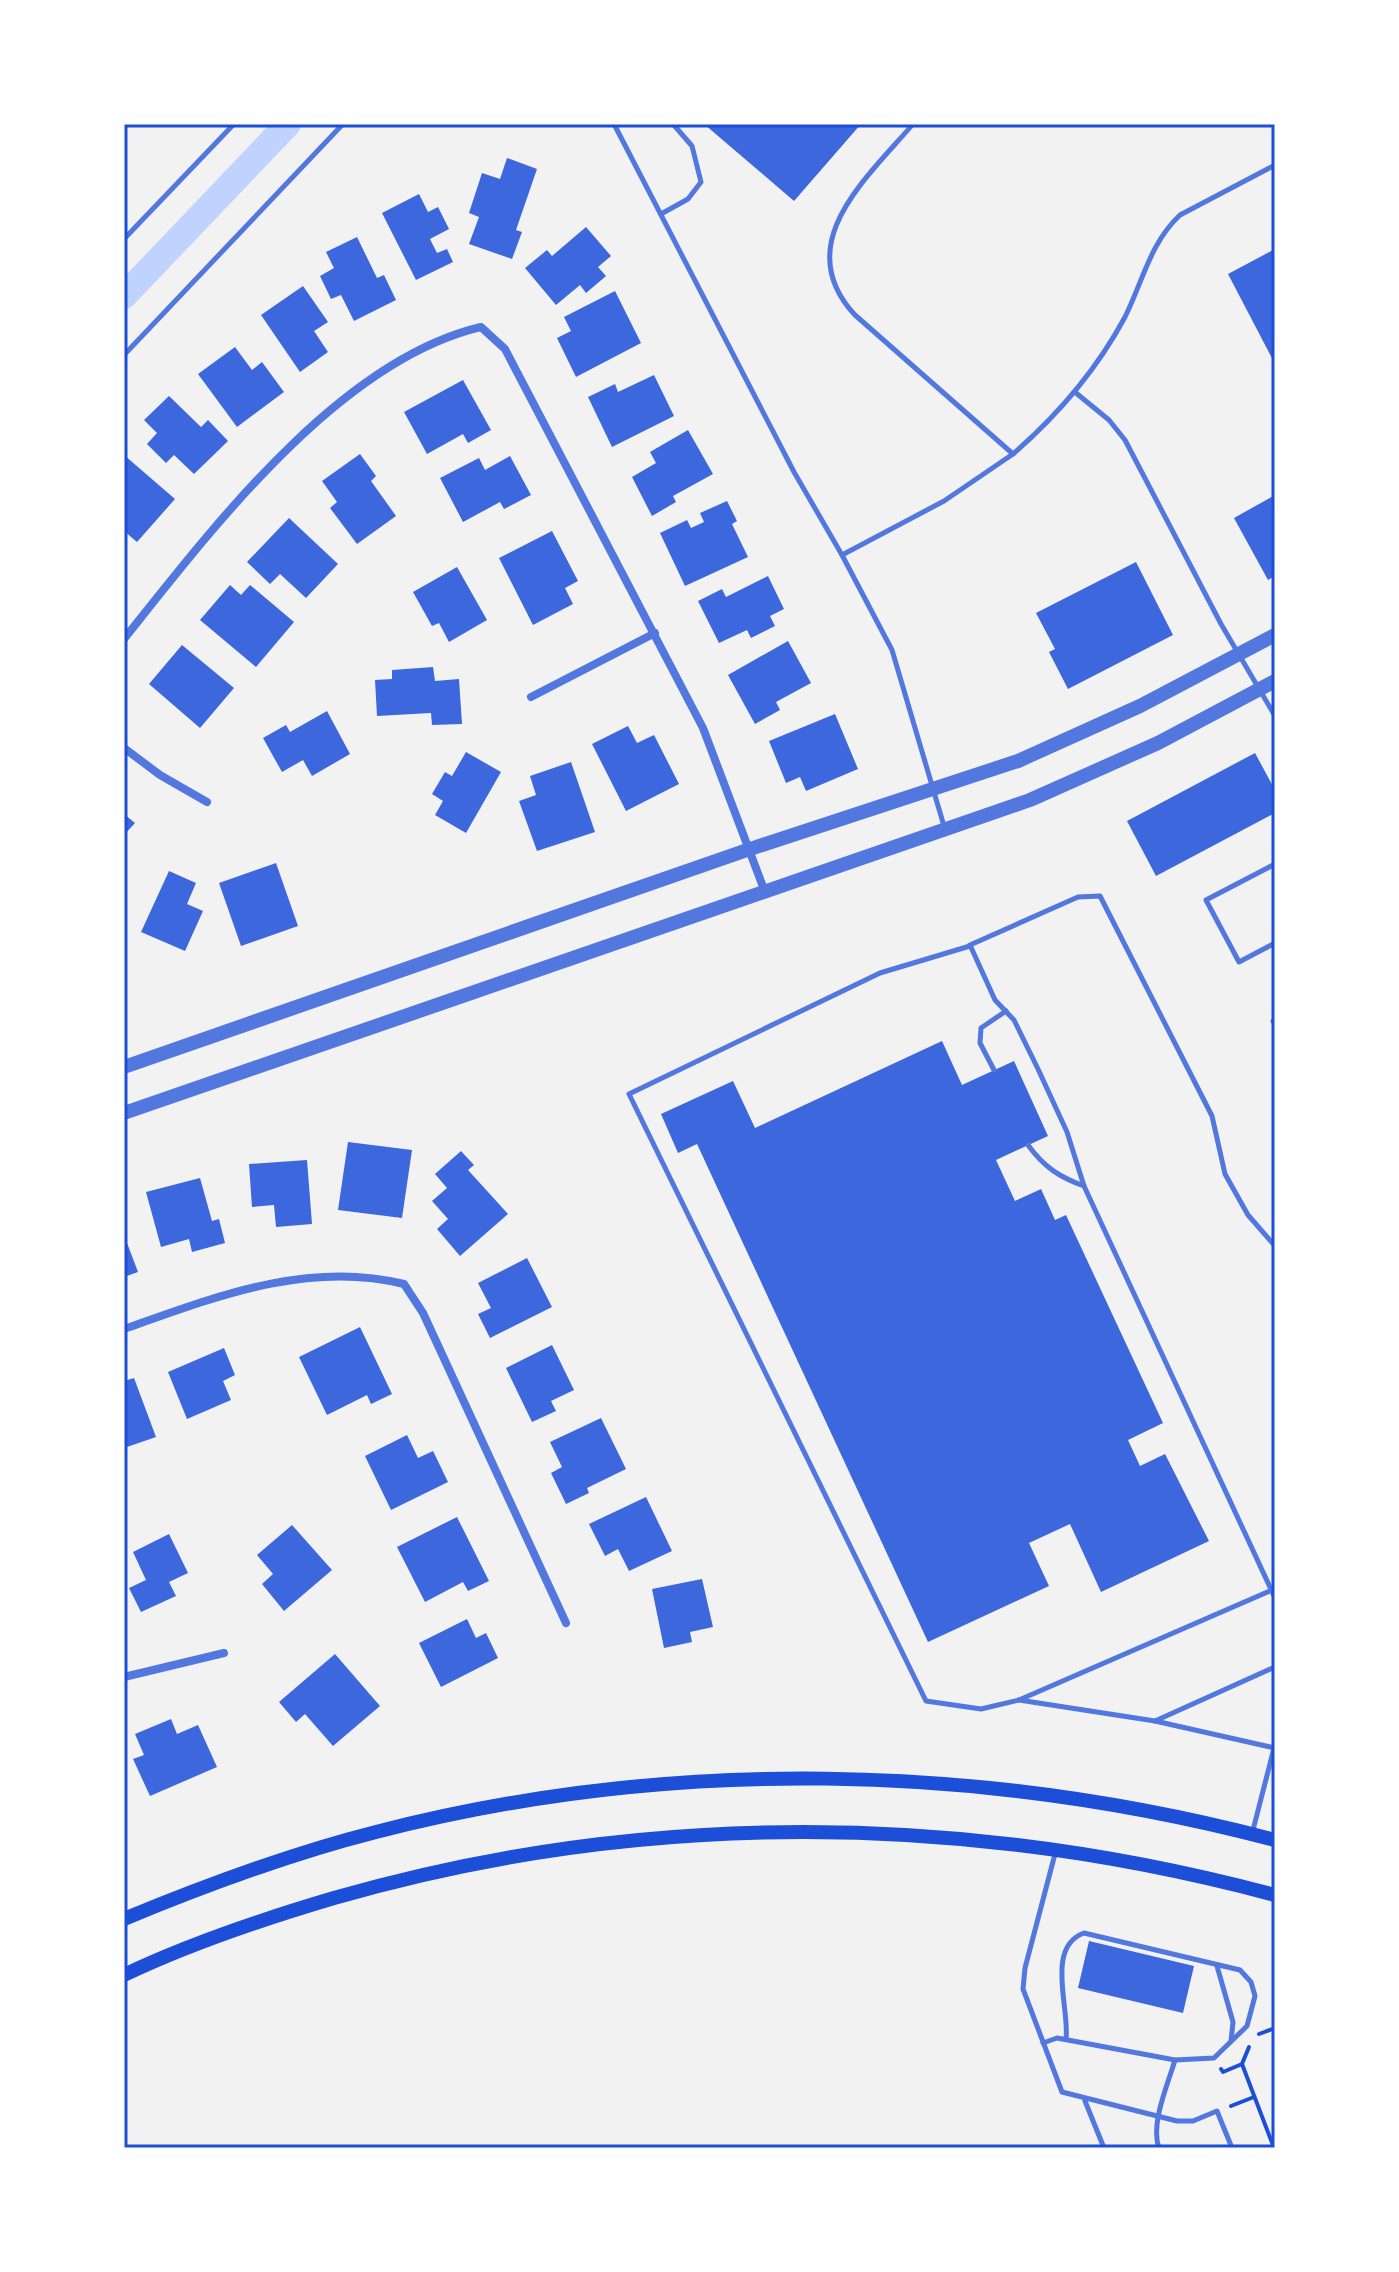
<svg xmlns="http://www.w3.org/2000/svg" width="1399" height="2272" viewBox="0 0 1399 2272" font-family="Spectral,serif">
	<rect width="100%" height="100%" fill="#f2f2f2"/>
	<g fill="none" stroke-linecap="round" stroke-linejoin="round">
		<path stroke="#bfd3fe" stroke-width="26" d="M124 296 288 124"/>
	</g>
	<g fill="#3d67dc">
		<path d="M704 124H861L794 201Z"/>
		<path d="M507 158 537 169 516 230 522 232 512 259 469 244 479 217 469 213 482 173 500 179Z"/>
		<path d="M419 194 428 212 438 207 449 229 430 239 437 253 447 249 453 262 416 280 382 213Z"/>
		<path d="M586 227 611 256 598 267 606 276 586 293 580 285 556 305 525 268 547 250 552 256Z"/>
		<path d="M357 237 377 278 384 275 396 300 354 321 341 295 331 299 320 276 334 268 326 252Z"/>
		<path d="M1275 249V364L1228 274Z"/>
		<path d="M303 286 328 322 314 331 328 352 300 372 261 315Z"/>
		<path d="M615 291 641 343 576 377 557 338 571 331 564 317Z"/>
		<path d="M235 347 252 370 262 362 284 392 237 427 198 374Z"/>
		<path d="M654 375 674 416 612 447 588 397 615 384 618 392Z"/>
		<path d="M463 380 491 430 468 443 463 434 427 454 404 412Z"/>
		<path d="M169 396 201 427 208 420 228 441 194 474 174 455 166 463 147 444 157 433 144 420Z"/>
		<path d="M688 430 713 474 673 496 676 502 652 516 632 477 656 463 650 452Z"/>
		<path d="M360 454 376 476 371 481 396 516 357 544 330 508 337 502 322 481Z"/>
		<path d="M124 455 175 499 137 542 124 531Z"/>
		<path d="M510 456 531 495 504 509 500 502 463 522 440 478 479 458 485 470Z"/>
		<path d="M1275 495V576L1268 580 1234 518Z"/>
		<path d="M727 501 737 521 732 524 748 557 685 586 660 533 687 520 691 528 704 522 700 513Z"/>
		<path d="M289 518 338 564 306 598 280 574 270 584 247 562Z"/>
		<path d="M552 531 578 581 565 588 573 604 533 625 499 558Z"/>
		<path d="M1136 562 1173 635 1068 689 1049 652 1055 649 1036 613Z"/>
		<path d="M457 567 487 620 449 642 439 623 432 626 413 592Z"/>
		<path d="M768 576 784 609 770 616 775 626 751 638 747 630 719 643 698 601 722 589 726 597Z"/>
		<path d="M230 585 241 595 250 585 294 622 256 667 200 620Z"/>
		<path d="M788 641 811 683 776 702 780 710 755 724 728 675Z"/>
		<path d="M182 645 234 688 200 728 149 684Z"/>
		<path d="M433 667 435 681 459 679 462 724 432 725 431 713 377 716 375 680 392 679V670Z"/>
		<path d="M327 711 350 754 312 776 303 760 282 772 263 738 286 725 290 732Z"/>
		<path d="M835 714 858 769 806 791 800 777 786 783 769 741Z"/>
		<path d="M628 726 637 743 654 735 679 784 626 811 592 744Z"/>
		<path d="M466 752 501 772 466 833 435 815 443 801 432 794 445 772 452 776Z"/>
		<path d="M1255 753 1275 790V813L1156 876 1127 821Z"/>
		<path d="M571 762 595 832 537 851 519 801 536 795 530 776Z"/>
		<path d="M124 814 135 823 124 835Z"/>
		<path d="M276 863 298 926 241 946 219 883Z"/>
		<path d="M169 871 196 883 187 904 203 911 185 951 141 932Z"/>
		<path d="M942 1041 962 1085 1014 1061 1048 1136 996 1160 1015 1201 1041 1189 1055 1220 1066 1215 1163 1423 1128 1440 1140 1466 1165 1454 1209 1541 1101 1592 1070 1524 1029 1543 1049 1586 928 1642 697 1144 678 1153 661 1114 733 1081 755 1128Z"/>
		<path d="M348 1142 412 1150 402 1218 338 1210Z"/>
		<path d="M461 1151 474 1165 468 1170 508 1214 460 1256 437 1229 448 1219 432 1201 447 1188 435 1174Z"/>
		<path d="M307 1160 312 1224 276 1227 274 1205 252 1207 249 1164Z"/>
		<path d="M200 1178 212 1221 219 1219 225 1243 192 1252 189 1239 161 1247 146 1192Z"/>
		<path d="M124 1235 138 1272 124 1277Z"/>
		<path d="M527 1258 552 1307 490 1338 478 1314 491 1308 478 1283Z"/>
		<path d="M360 1327 392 1394 371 1404 367 1395 327 1415 299 1357Z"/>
		<path d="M552 1345 574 1390 551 1401 556 1411 532 1422 506 1368Z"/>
		<path d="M224 1348 235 1375 223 1381 231 1400 187 1419 168 1372Z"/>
		<path d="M134 1378 156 1437 124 1448V1381Z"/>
		<path d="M601 1418 626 1469 587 1488 589 1493 566 1504 551 1473 562 1467 550 1442Z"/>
		<path d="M407 1435 418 1458 433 1451 448 1482 391 1510 365 1456Z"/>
		<path d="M646 1497 672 1551 629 1571 618 1549 605 1556 589 1524Z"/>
		<path d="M457 1517 489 1581 468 1591 463 1582 425 1602 397 1547Z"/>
		<path d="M292 1525 332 1570 284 1611 262 1584 273 1574 257 1555Z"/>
		<path d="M169 1534 188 1573 169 1582 176 1596 141 1612 129 1588 146 1580 133 1552Z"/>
		<path d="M702 1579 713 1627 690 1632 692 1642 664 1648 652 1589Z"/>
		<path d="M467 1619 476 1638 486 1633 498 1658 441 1687 419 1643Z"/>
		<path d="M335 1654 380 1706 333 1746 305 1714 296 1722 279 1702Z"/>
		<path d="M171 1719 177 1734 198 1725 217 1767 150 1796 133 1759 144 1755 135 1734Z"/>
		<path d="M1089 1941 1194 1966 1183 2013 1078 1988Z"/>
	</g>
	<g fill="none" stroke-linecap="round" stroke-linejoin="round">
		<g stroke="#1d4ed8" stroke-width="4">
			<path d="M1259 2034 1275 2028"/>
			<path d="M1242 2064 1274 2148"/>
			<path d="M1221 2069 1223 2072 1242 2064 1249 2047"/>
			<path d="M1231 2106 1254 2097"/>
		</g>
		<g stroke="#5277de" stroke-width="5">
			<path d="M614 124 794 472 842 555 944 501 1013 454"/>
			<path d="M913 124C867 178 789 244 855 315L1013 454C1059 414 1096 371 1125 317 1143 281 1150 243 1180 215L1275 165"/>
			<path d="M661 214 688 199 701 182 692 146 673 124"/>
			<path d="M124 239 234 124"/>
			<path d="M124 355 343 124"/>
			<path d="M1076 393 1109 420 1125 440 1221 624 1275 716"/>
			<path d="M842 555 892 650 944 826"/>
			<path d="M1275 864 1206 900 1239 962 1275 943"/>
			<path d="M970 946 880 973 629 1094 926 1701 981 1709 1019 1700"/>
			<path d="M1273 1021 1275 1024"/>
			<path d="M994 1070 980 1043 981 1028 1006 1011"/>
			<path d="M1275 1104V1138"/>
			<path d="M1028 1145C1044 1167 1059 1177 1084 1186"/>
			<path d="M1275 1246 1248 1215 1225 1174 1212 1116 1100 896 1078 897 970 945 995 1000 1014 1020 1038 1069 1067 1132 1084 1186 1275 1598"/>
			<path d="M1275 1667 1155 1721 1275 1748"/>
			<path d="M1155 1721 1019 1700 1272 1590"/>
			<path d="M1252 1834 1274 1748"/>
			<path d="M1055 1854 1025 1968 1023 1989 1062 2092 1177 2121H1193L1217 2111 1232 2148"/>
			<path d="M1217 1966 1233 2022 1231 2041"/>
			<path d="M1066 2039C1070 2009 1045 1947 1084 1933L1240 1970 1251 1982 1255 1996 1247 2026 1214 2058 1175 2060"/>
			<path d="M1043 2043 1057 2038 1175 2060C1168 2084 1150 2124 1159 2148"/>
			<path d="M1085 2101 1104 2148"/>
		</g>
		<g stroke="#5277de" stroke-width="8">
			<path d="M124 639C211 530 339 360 481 327L505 349 703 728 765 892"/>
			<path d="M531 697 655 633"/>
			<path d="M124 748 160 775 207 802"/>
			<path d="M124 1329C215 1297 308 1260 404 1284L423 1313 566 1623"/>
			<path d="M124 1677 224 1653"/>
		</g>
		<g stroke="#5277de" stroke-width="14">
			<path d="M124 1067 750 849 1018 761 1140 706 1275 635"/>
			<path d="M124 1113 1030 800 1158 743 1275 681"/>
		</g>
		<g stroke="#1d4ed8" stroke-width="14">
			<path d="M124 1919C206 1885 289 1854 376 1832 670 1756 982 1763 1275 1840"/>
			<path d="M124 1975C191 1943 263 1919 334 1898 642 1809 965 1812 1275 1895"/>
		</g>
	</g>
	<rect width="1399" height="2272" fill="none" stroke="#ffffff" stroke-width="252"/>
	<rect x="126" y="126" width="1147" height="2020" fill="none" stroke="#1d4ed8" stroke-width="3"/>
</svg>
